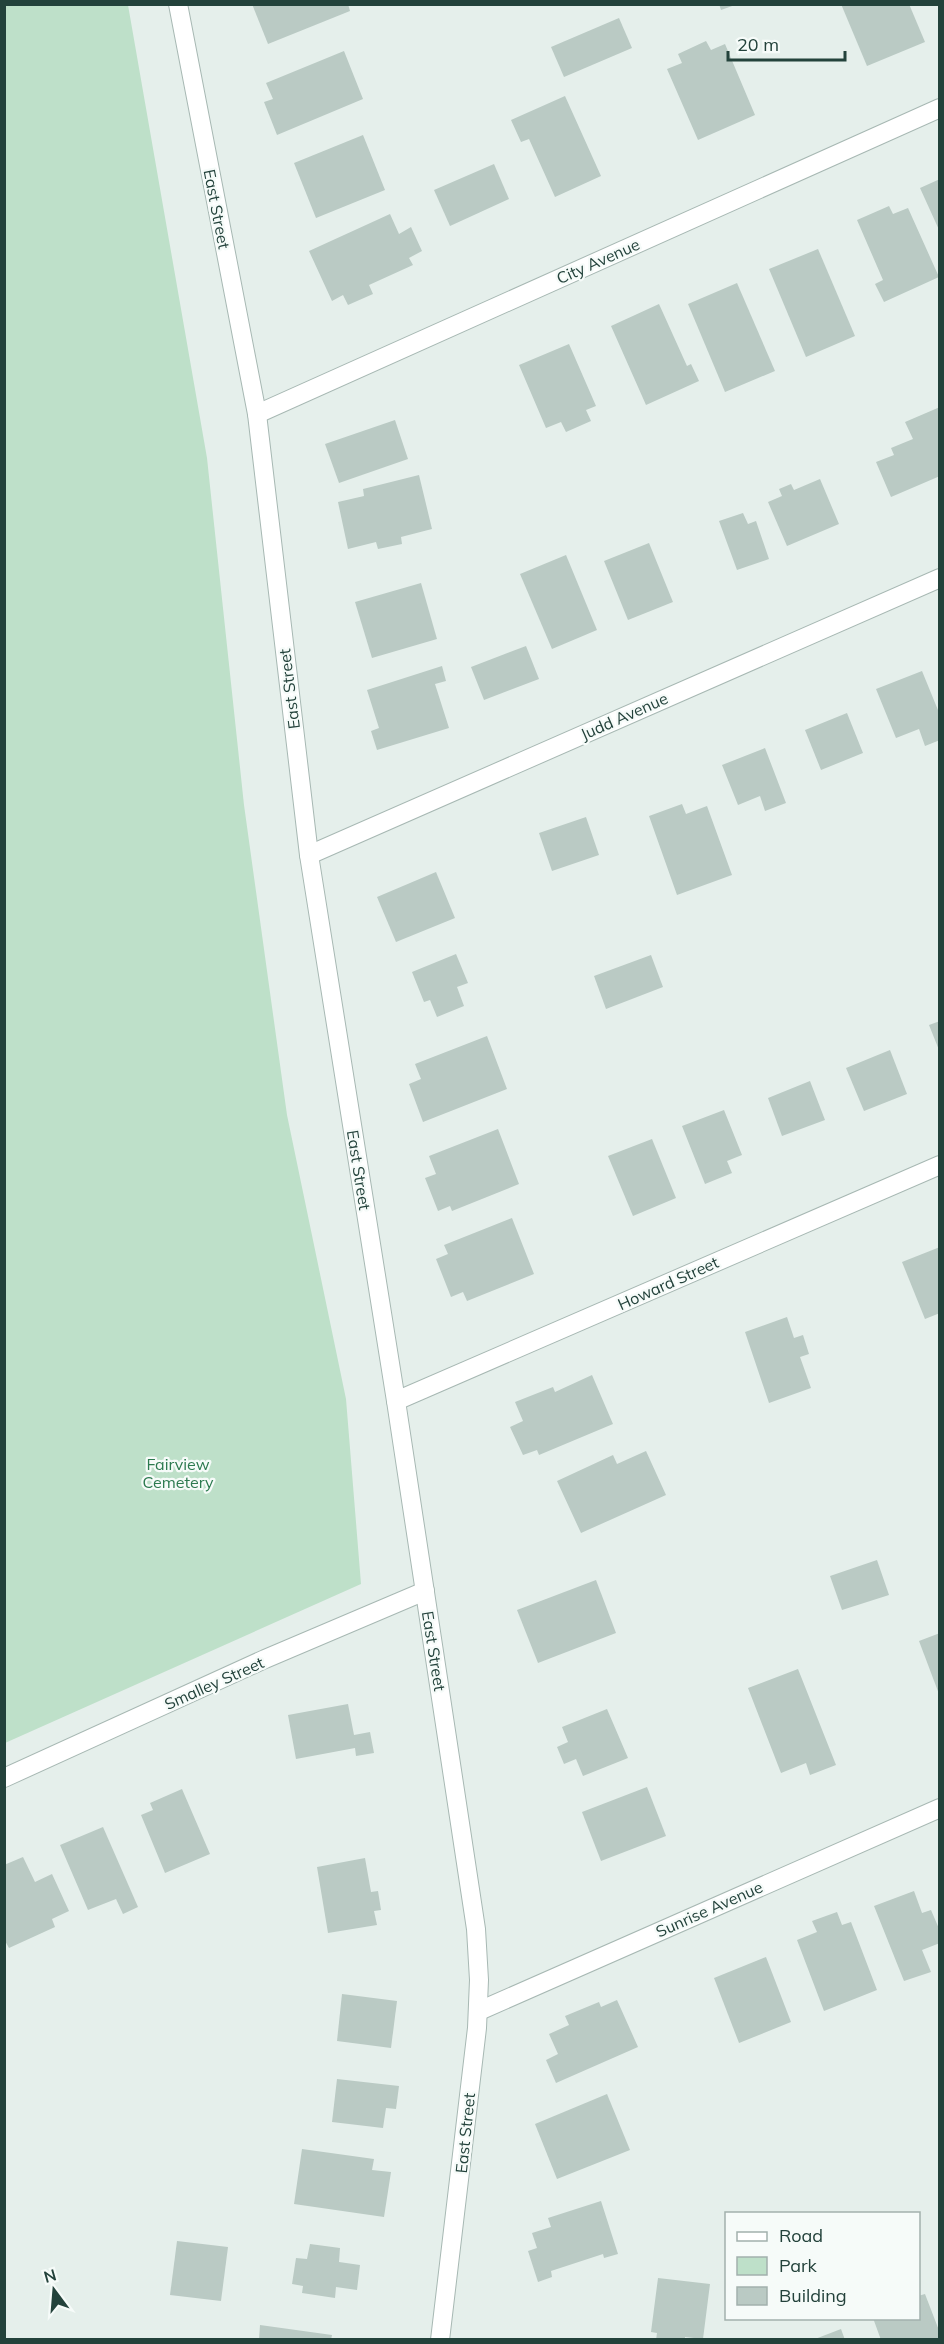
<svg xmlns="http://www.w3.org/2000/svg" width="944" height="2344" viewBox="0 0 944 2344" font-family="Mulish,sans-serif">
	<rect width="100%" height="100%" fill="#e5efeb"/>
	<path fill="#bee0c9" d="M4 5H128L207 458 244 805 287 1115 346 1399 361 1584 5 1743Z"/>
	<g fill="#bacac4">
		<path d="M252 4H348L350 11 268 44Z"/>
		<path d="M719 4H735V5L721 10Z"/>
		<path d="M841 4H909L925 42 867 66Z"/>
		<path d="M619 18 632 48 564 77 551 47Z"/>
		<path d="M706 41 711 50 725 44 755 115 698 140 667 69 682 63 678 54Z"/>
		<path d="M344 51 363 99 277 135 264 102 273 99 266 83Z"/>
		<path d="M565 96 601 176 555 197 529 139 521 142 511 120Z"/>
		<path d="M363 135 385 190 316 218 294 163Z"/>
		<path d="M494 164 509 199 450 226 434 190Z"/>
		<path d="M940 179V232L920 188Z"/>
		<path d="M889 206 893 214 908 208 939 277 884 302 875 284 883 280 857 220Z"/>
		<path d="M390 214 399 234 411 227 422 251 409 258 413 265 369 285 373 294 348 305 343 295 332 301 309 251Z"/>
		<path d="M818 249 855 336 806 357 769 269Z"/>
		<path d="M737 283 775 371 725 392 688 304Z"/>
		<path d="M659 304 687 366 691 364 699 381 646 405 611 326Z"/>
		<path d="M569 344 596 406 586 410 591 421 566 432 561 422 546 428 519 365Z"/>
		<path d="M940 407V476L891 497 876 462 894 455 891 448 913 439 905 422Z"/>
		<path d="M395 420 408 459 339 483 325 444Z"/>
		<path d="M419 475 432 529 401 537 402 544 378 549 376 542 348 549 338 502 364 496 363 489Z"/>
		<path d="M820 479 839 524 787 546 768 502 782 496 779 489 791 484 794 490Z"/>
		<path d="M743 513 748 524 756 521 769 559 737 570 719 521Z"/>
		<path d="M649 543 673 602 628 620 604 561Z"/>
		<path d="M566 555 597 630 552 649 520 574Z"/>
		<path d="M421 583 437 639 372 658 355 602Z"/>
		<path d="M526 646 539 679 484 700 471 667Z"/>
		<path d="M442 666 446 681 435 684 449 728 377 750 371 731 379 728 367 690Z"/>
		<path d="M922 671 940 715V740L925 746 919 729 896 738 876 689Z"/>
		<path d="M847 713 863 753 821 770 805 730Z"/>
		<path d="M765 748 786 803 765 811 760 796 738 805 722 765Z"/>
		<path d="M682 804 686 814 707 806 732 875 677 895 649 816Z"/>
		<path d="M586 817 599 855 552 871 539 833Z"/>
		<path d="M436 872 455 918 396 942 377 897Z"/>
		<path d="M456 954 468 983 457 987 464 1006 437 1017 430 1000 424 1002 412 972Z"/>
		<path d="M651 955 663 987 606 1009 594 976Z"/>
		<path d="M940 1021V1050H939L929 1025Z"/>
		<path d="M487 1036 507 1089 423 1122 409 1084 421 1079 415 1064Z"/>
		<path d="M890 1050 907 1094 864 1111 846 1068Z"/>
		<path d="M810 1081 825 1120 782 1136 768 1098Z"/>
		<path d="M724 1110 742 1155 727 1161 732 1173 705 1184 682 1126Z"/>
		<path d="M498 1129 519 1184 452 1211 450 1206 438 1211 425 1178 436 1174 429 1156Z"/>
		<path d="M652 1139 676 1198 633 1216 608 1156Z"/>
		<path d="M512 1218 534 1274 467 1301 463 1292 451 1297 436 1259 448 1254 444 1245Z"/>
		<path d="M940 1247V1313L925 1319 902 1262Z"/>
		<path d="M787 1317 794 1338 803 1335 809 1354 800 1357 811 1388 769 1403 745 1332Z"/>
		<path d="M592 1375 613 1424 539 1455 537 1450 523 1455 510 1427 523 1421 515 1402 553 1387 555 1392Z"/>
		<path d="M646 1451 666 1495 581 1533 557 1481 613 1455 617 1464Z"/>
		<path d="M877 1560 889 1595 842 1610 830 1576Z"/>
		<path d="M596 1580 616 1633 538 1663 517 1610Z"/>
		<path d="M940 1633V1694H939L919 1641Z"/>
		<path d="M798 1669 836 1765 810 1775 806 1763 781 1773 748 1688Z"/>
		<path d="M348 1704 354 1735 370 1732 374 1753 356 1756 355 1748 296 1759 288 1715Z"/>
		<path d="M607 1709 628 1758 583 1776 576 1759 564 1764 557 1747 568 1742 562 1727Z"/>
		<path d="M647 1787 666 1836 601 1861 582 1812Z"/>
		<path d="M182 1789 210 1854 165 1873 141 1815 153 1810 150 1803Z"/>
		<path d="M103 1827 138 1907 123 1914 116 1899 88 1910 60 1845Z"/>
		<path d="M23 1857 35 1882 52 1874 69 1911 52 1919 55 1927 9 1948 4 1939V1865Z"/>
		<path d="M365 1858 371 1892 378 1891 381 1910 374 1911 377 1925 328 1933 317 1867Z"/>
		<path d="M914 1891 922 1913 931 1910 940 1931V1943L922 1950 931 1972 904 1981 874 1906Z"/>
		<path d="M837 1912 842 1925 851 1922 877 1990 824 2011 797 1940 817 1932 812 1921Z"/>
		<path d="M766 1957 791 2022 739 2043 714 1978Z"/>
		<path d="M342 1994 397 2001 391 2048 337 2041Z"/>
		<path d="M617 2000 638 2047 556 2083 546 2060 558 2054 549 2034 569 2025 565 2016 599 2002 601 2007Z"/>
		<path d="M337 2079 399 2086 396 2109 386 2108 383 2128 332 2122Z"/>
		<path d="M607 2094 630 2150 557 2179 535 2124Z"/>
		<path d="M302 2149 374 2159 372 2170 391 2172 384 2217 294 2204Z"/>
		<path d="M601 2201 618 2254 604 2258 603 2254 551 2271 552 2277 538 2282 528 2251 537 2248 532 2233 551 2227 548 2218Z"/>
		<path d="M177 2241 228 2247 221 2301 170 2295Z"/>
		<path d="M310 2244 340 2248 339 2262 360 2265 357 2290 336 2287 335 2298 302 2293 303 2286 292 2284 296 2258 307 2259Z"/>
		<path d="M658 2278 710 2284 703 2339 685 2337V2340H656L657 2333 651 2332Z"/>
		<path d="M925 2294 940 2333V2340H881L873 2318H918V2296Z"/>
		<path d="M260 2325 332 2335 331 2340H259Z"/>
		<path d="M841 2329 845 2340H815V2339Z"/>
	</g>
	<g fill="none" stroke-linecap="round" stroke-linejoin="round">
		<g stroke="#a7b8b3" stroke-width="20">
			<g id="minor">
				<path d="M178 4 257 414 309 855 396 1401 476 1929 479 1980 477 2028 440 2340"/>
				<path d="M257 414 940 108"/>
				<path d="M309 855 940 578"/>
				<path d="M396 1401 940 1165"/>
				<path d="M4 1778 265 1659 425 1591"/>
				<path d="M479 2011 940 1808"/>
			</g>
		</g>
		<use href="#minor" stroke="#fff" stroke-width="18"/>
	</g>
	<g text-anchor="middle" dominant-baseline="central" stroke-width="4.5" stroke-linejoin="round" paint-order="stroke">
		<g font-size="16" fill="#23423b" stroke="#f6fbf9">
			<text transform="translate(217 209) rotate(79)">East Street</text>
			<text transform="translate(598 261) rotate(-24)">City Avenue</text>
			<text transform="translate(289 689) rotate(-97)">East Street</text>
			<text transform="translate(624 716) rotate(-24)">Judd Avenue</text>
			<text transform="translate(359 1170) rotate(81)">East Street</text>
			<text transform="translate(668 1283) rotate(-24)">Howard Street</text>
			<text transform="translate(434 1651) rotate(81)">East Street</text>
			<text transform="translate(214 1683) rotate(-24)">Smalley Street</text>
			<text transform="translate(709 1909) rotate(-24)">Sunrise Avenue</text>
			<text transform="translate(465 2133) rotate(-84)">East Street</text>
		</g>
		<g font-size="16" fill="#2c7a4f" stroke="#f6fbf9">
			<text x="178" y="1464">Fairview<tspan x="178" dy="18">Cemetery</tspan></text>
		</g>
	</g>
	<rect width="944" height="2344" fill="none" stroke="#23423b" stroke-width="12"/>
	<rect x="725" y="2212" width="195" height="108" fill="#f6fbf9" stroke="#a2b1ad" stroke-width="1.5"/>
	<rect x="737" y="2232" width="30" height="9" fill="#ffffff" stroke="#a2b1ad" stroke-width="1.5"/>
	<text x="779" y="2242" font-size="18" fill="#23423b">Road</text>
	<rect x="737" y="2257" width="30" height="18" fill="#bee0c9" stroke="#a2b1ad" stroke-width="1.5"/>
	<text x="779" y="2272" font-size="18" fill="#23423b">Park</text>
	<rect x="737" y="2287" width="30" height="18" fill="#bacac4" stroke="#a2b1ad" stroke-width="1.5"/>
	<text x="779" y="2302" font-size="18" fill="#23423b">Building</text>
	<g transform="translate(54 2290) rotate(344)" stroke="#f6fbf9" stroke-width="4.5" paint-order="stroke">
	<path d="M0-4.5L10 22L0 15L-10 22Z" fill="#23423b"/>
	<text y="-9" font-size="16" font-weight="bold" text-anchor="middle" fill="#23423b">N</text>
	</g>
	<path d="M728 51v9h117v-9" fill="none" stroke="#23423b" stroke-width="3"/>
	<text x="737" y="51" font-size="18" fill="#23423b" stroke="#f6fbf9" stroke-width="4.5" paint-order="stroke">20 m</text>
</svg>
